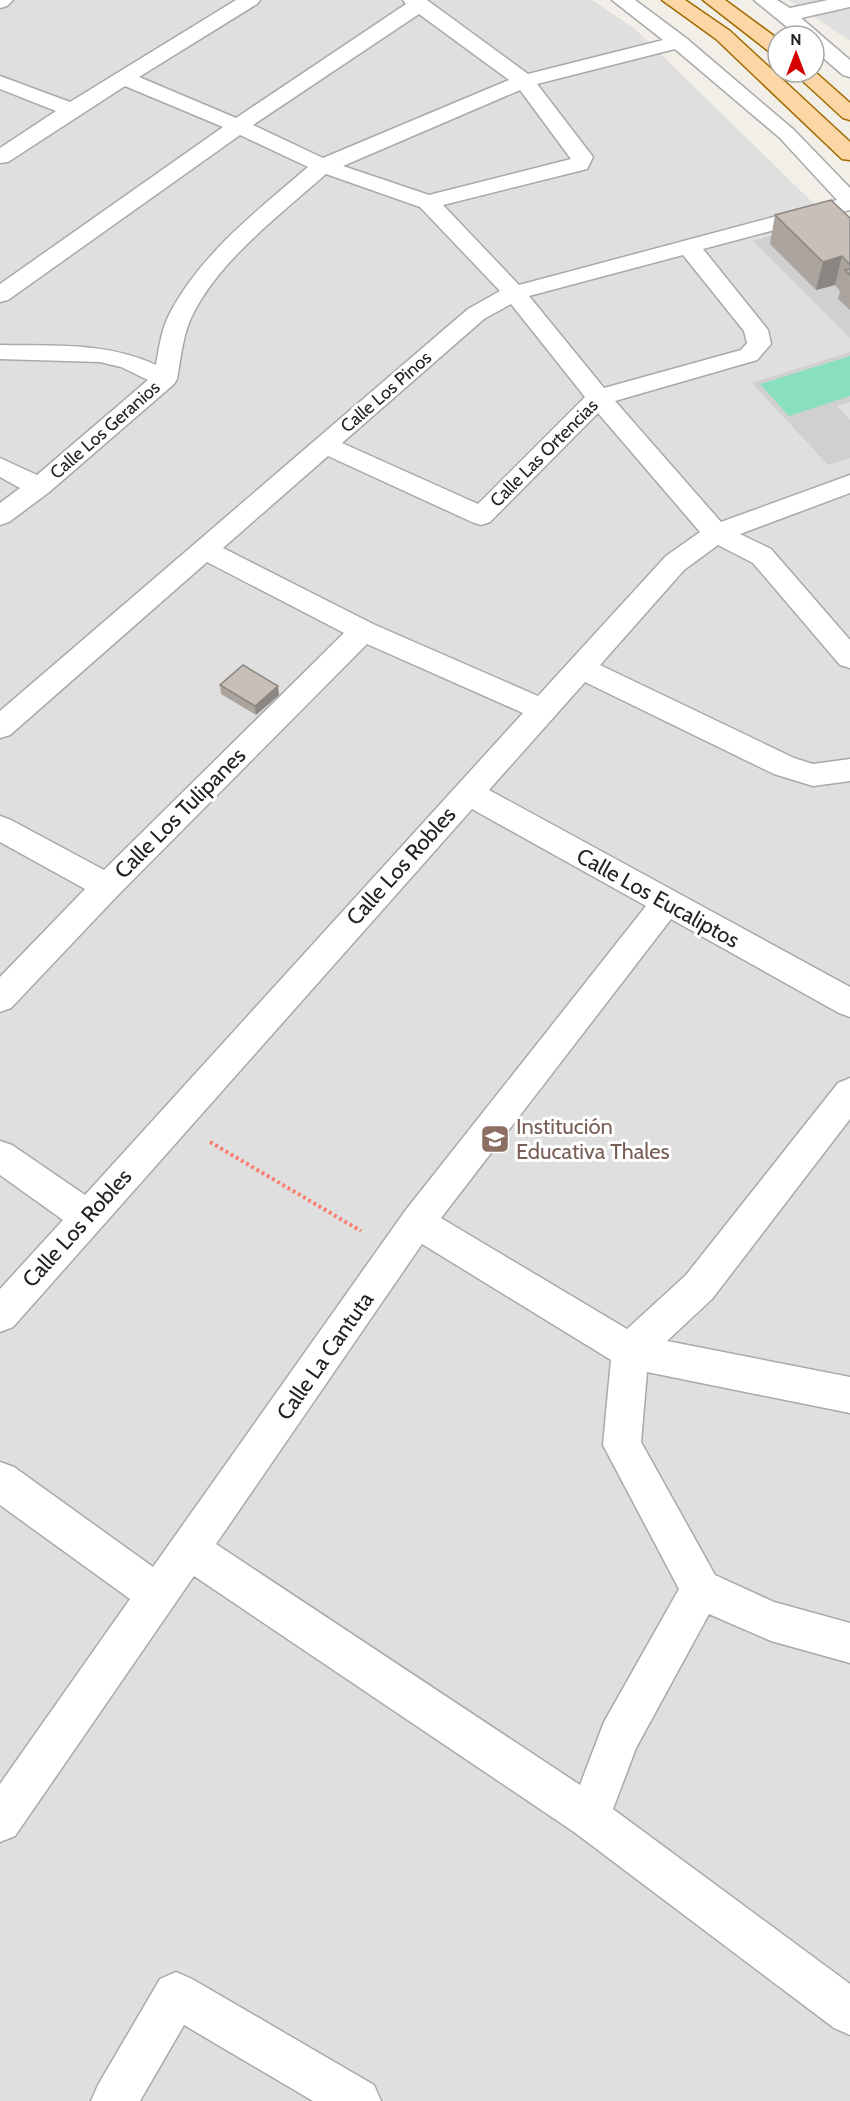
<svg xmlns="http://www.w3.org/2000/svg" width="850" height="2101" viewBox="0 0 850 2101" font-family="Cabin,sans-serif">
	<rect width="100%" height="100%" fill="#f2efe9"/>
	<g fill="#e0dfdf">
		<path d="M0 0H592L635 29 850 239V2101H0Z"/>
		<path d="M789 0H850V40H849Z"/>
	</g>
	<g fill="#d0d0d0">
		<path d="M822 220 850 247V338L753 241Z"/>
		<path d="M850 352V402L837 406 850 420V458L828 465 752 383Z"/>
	</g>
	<path fill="#88e0be" d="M850 356V396L789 416 760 384Z"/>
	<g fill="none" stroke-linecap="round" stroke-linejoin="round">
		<g stroke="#a9a9a9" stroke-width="3">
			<g id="minor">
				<path d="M0 0H13L7 6 0 8Z"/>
				<path d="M236 0H260L257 4 139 77 236 118 406 4 403 0H427L528 74 663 40 612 0H635L686 38 794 130 850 188V210L703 249 768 330 771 344 757 360 615 401 721 522 850 475V493L740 534 771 549 850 640V668L840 665 753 563 718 545 684 570 600 665 794 758 813 764 850 759V781L813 786 774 774 585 682 489 790 850 987V1017L839 1013 671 919 441 1218 627 1329 686 1275 838 1083 850 1078V1119L712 1299 667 1341 850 1377V1413L647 1372 641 1442 715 1575 774 1602 850 1623V1663L771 1641 709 1614 636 1748 613 1809 850 1984V2035L834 2028 574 1832 194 1576 15 1836 0 1842V1784L130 1599 0 1505V1462L14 1467 153 1567 405 1211 646 906 472 809 13 1327 0 1332V1289L63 1220 0 1175V1141L12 1145 85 1195 523 713 367 644 118 895 11 1008 0 1012V977L85 889 0 842V816L11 820 104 870 344 633 207 562 10 735 0 738V711L468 309 500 291 420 207 326 174C281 214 222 258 194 312 183 332 181 357 177 379L174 384 48 493 9 522 0 525V503L20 488 0 477V458L37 475 148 380 121 367 100 362 0 359V345C53 346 107 342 156 365 159 347 162 327 171 311 203 252 258 210 308 167L240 135 8 300 0 302V284L223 127 125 86 8 162 0 163V148L56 111 0 89V76L70 102ZM419 14 509 80 323 158 253 125ZM675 49 780 138 837 200 519 285 443 205 587 169 593 157 537 84ZM520 90 571 159 429 195 343 166ZM683 255 744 331 747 343 741 350 604 388 529 296ZM511 304 585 397 478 504 342 443 484 319ZM598 413 700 532 666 556 538 696 373 624 223 548 328 456 472 522 481 525 490 522ZM422 1244 611 1360 603 1445 679 1589 604 1722 580 1785 216 1544Z"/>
				<path d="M754 0H777L790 8 828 0H850V7L801 18 850 60V77L843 75 814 50V36H798Z"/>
				<path d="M176 1972 192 1979 374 2085 381 2101H313L184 2025 140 2101H91L98 2085 160 1979Z"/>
			</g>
		</g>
		<g stroke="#a06b00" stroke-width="3">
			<g id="major">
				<path d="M662 0H685L730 31 850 142V160L842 159 716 39Z"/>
				<path d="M703 0H725L778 39V55L771 53Z"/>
				<path d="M814 71 850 103V120L843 118 793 72Z"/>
			</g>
		</g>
		<path stroke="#fa8072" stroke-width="4" stroke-dasharray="3 3" stroke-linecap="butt" d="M210 1142 361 1231"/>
		<use href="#minor" fill="#fff" fill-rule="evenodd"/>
		<use href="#major" fill="#fcd6a4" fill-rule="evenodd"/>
	</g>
	<g fill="#aba49e">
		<path d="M775 215 850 218V310L838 299 840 291 835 285 816 290 770 244Z"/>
		<path d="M220 685 279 695 256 715 221 694Z"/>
	</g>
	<g fill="#8b8681">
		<path d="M842 256 835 285 816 290 823 262Z"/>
		<path d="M278 686 279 695 256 715 255 706Z"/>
	</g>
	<g fill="#c7bfb8" stroke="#8b8681" stroke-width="1.5">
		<path d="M831 200 850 218V265L842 256 823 262 775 215Z"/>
		<path d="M850 269V275L845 270Z"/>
		<path d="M243 665 278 686 255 706 220 685Z"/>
	</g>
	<defs>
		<g id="school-square" transform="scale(1.5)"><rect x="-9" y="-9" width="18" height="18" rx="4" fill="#8d6e63" stroke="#fff"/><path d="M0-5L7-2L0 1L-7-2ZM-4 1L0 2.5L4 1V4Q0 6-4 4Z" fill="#fff"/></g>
	</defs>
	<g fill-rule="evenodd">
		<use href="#school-square" x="495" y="1139"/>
	</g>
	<g text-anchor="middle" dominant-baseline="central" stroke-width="6" stroke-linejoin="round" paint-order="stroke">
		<g font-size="18" fill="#222" stroke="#fff">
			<text transform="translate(386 392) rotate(-41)">Calle Los Pinos</text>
			<text transform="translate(105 430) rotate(-41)">Calle Los Geranios</text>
			<text transform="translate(544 453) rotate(-45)">Calle Las Ortencias</text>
		</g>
		<g font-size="22" fill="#222" stroke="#fff">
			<text transform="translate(180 813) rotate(-45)">Calle Los Tulipanes</text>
			<text transform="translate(401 866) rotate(-48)">Calle Los Robles</text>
			<text transform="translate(658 898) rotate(29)">Calle Los Eucaliptos</text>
			<text transform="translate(77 1228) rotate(-48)">Calle Los Robles</text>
			<text transform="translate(325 1356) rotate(-55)">Calle La Cantuta</text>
		</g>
		<g font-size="22" fill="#785e54" stroke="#fff" text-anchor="start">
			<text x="516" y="1126">Institución<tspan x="516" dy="25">Educativa Thales</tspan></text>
		</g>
	</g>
	<g transform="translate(796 54)"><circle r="28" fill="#ffffff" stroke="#a7a7a7" stroke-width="1.5"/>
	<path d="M0-4.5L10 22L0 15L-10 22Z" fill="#d40000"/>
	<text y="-9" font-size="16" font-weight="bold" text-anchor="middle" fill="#222222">N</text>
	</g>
</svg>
